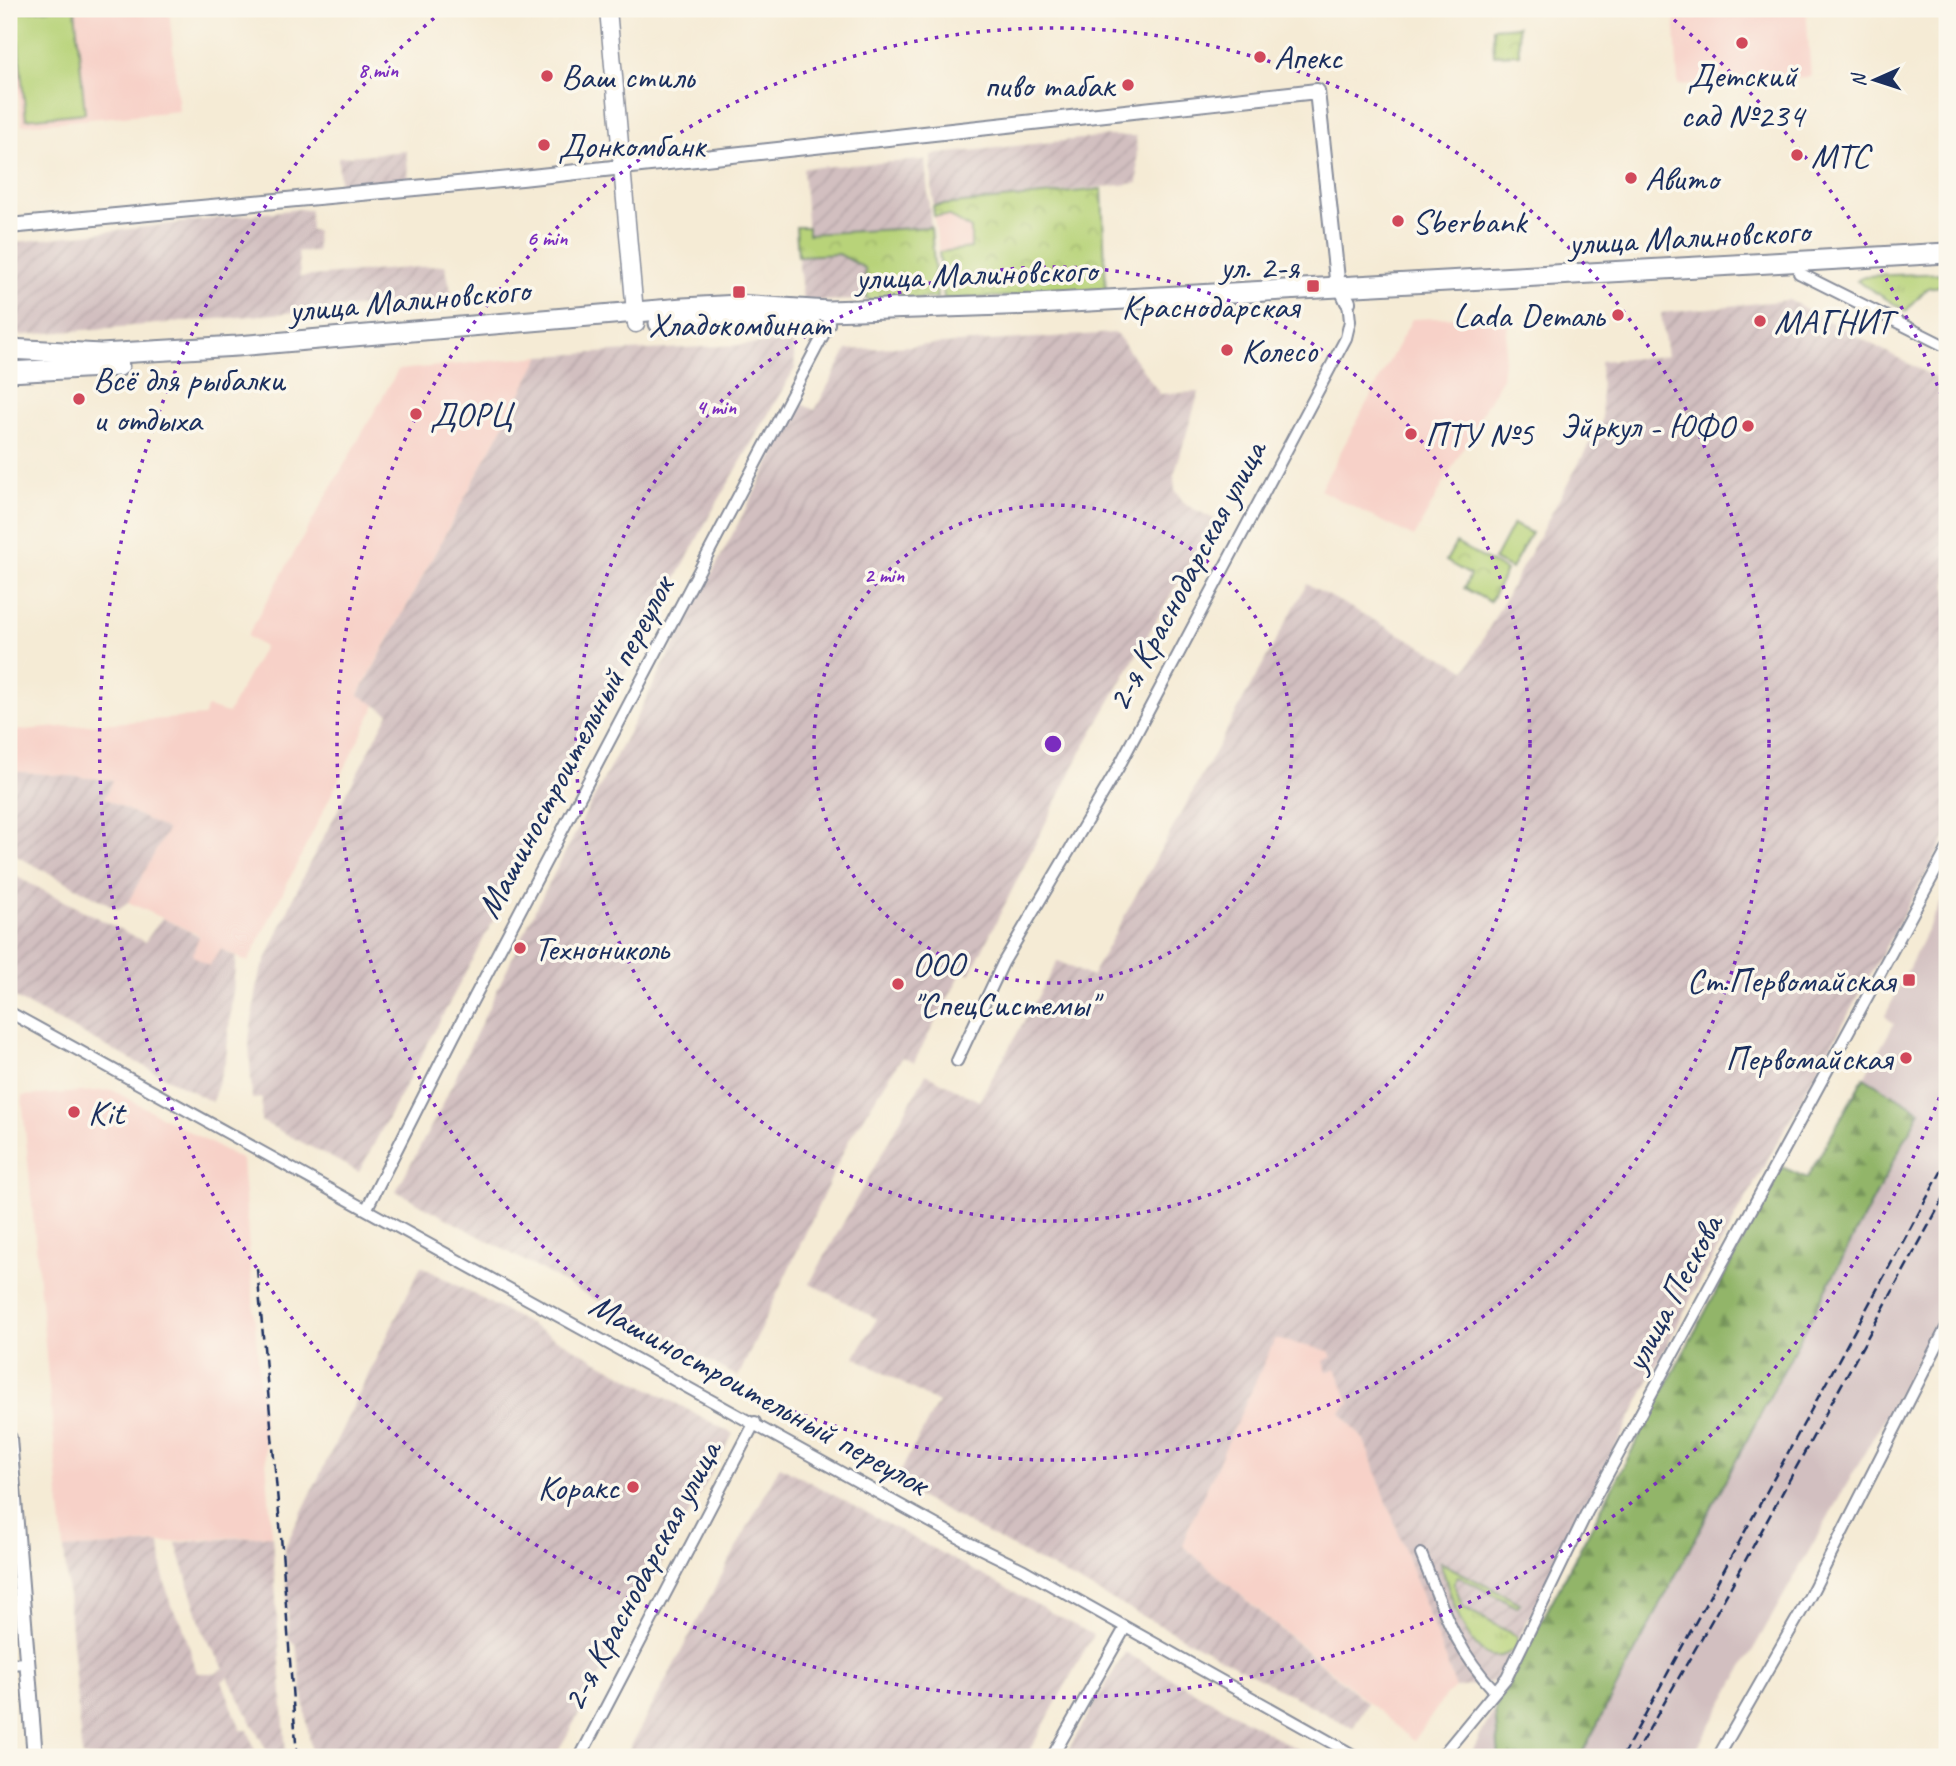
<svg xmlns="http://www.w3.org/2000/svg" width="1956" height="1766" viewBox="0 0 1956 1766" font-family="Caveat,sans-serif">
	<defs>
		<pattern id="industrial-furrows" width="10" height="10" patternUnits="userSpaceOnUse" patternTransform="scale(1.75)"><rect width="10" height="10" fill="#d2bfc0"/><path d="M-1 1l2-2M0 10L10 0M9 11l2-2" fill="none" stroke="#b4a4a7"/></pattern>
		<pattern id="grass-tufts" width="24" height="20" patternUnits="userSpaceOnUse" patternTransform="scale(1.75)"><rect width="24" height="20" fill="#b8d379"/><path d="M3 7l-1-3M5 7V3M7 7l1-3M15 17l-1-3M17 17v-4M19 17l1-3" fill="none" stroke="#9eb56b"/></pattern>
		<pattern id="forest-firs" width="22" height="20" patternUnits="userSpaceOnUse" patternTransform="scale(1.75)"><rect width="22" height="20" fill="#92b569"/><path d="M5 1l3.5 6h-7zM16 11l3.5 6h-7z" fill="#76945a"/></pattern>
		<pattern id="park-crowns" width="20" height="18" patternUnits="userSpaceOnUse" patternTransform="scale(1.75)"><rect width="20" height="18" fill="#b8d379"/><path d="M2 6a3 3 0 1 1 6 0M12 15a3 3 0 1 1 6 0" fill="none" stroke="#9eb56b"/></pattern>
	</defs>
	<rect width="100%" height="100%" fill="#fbf7ec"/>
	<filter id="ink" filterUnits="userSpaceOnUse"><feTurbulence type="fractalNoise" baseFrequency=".0143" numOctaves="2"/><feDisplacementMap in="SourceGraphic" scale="14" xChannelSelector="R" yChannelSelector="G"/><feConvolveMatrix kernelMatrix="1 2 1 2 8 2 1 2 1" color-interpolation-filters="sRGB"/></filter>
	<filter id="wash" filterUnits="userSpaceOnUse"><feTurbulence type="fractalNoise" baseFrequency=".00686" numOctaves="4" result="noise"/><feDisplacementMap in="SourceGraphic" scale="28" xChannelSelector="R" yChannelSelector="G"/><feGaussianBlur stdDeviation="1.57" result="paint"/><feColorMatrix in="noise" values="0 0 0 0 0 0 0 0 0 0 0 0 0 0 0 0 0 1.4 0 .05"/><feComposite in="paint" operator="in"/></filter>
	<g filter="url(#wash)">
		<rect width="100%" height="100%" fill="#f5ebd5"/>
		<g fill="#f7d1c8">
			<path d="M10 9H169L179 111 22 125Z"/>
			<path d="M1674 9H1806L1811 77 1678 85Z"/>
			<path d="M934 216H949L971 229V248L939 252Z"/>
			<path d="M1509 315 1502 377 1414 537 1320 490 1412 319Z"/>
			<path d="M541 356 359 694 376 705 248 962 221 949 209 966 191 955 199 935 128 902 167 830 104 798 113 780 9 771V731L204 716 207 707 228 713 264 647 247 636 398 370Z"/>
			<path d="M112 1090 242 1160 272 1535 64 1549 22 1096Z"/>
			<path d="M1275 1338 1329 1351 1332 1357 1328 1372 1336 1367 1350 1403 1340 1412 1364 1440 1456 1688 1446 1695 1414 1741 1183 1546 1187 1531Z"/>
		</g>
		<g fill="url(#industrial-furrows)">
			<path d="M1109 136H1136L1138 183 933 206 931 155Z"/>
			<path d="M406 151 409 180 340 186 338 157Z"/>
			<path d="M925 160 931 227 808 234 803 168Z"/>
			<path d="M299 209 310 210 311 230 316 231 317 251 298 252 300 277 445 265 453 299 13 336 9 243Z"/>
			<path d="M839 254 865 268 867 300 803 301 798 256Z"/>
			<path d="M1789 300 1947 384V836L1691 1298 1497 1681 1456 1688 1364 1440 1340 1412 1350 1403 1336 1368 1327 1372 1324 1361 1332 1357 1329 1351 1275 1339 1187 1531 1183 1546 1367 1703 1353 1728 913 1494 916 1486 899 1474 938 1403 855 1357 877 1319 810 1283 926 1074 979 1101 1058 961 1091 977 1307 584 1466 670 1602 421 1600 361 1667 356 1661 313Z"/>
			<path d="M1116 333 1160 394 1199 392 1174 475 1175 491 1186 505 1214 519 1081 752 970 974 963 970 914 1062 902 1057 850 1138 738 1377 396 1191 440 1110 535 910 801 404 815 410 847 350Z"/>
			<path d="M793 342 795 368 710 515 359 1172 261 1121 262 1098 252 1099 249 1040 259 976 304 874 389 713 359 695 541 356Z"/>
			<path d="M9 771 113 780 104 798 167 830 128 902 118 909 9 852Z"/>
			<path d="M9 873 145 942 162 918 199 936 192 955 209 966 221 949 236 957 226 1059 212 1102 9 995Z"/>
			<path d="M421 1266 733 1434 555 1757H312L296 1646 289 1640 285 1547Z"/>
			<path d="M780 1466 1093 1635 1026 1757H625Z"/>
			<path d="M272 1535 286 1757H270L228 1677 222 1681 241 1730H248L257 1757H82L64 1549 160 1543 163 1575 171 1606 182 1623 197 1673H216L224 1668 203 1632 176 1543Z"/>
			<path d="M1125 1652 1217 1704 1311 1757H1064Z"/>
		</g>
		<path fill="#d2bfc0" d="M1947 890V1303L1923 1350 1692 1757H1469L1674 1374 1807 1178 1894 1024 1885 1016Z"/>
		<g fill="url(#grass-tufts)" stroke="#6a816c" stroke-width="2">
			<path d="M1947 273V285L1927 288 1906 311 1857 281 1864 276Z"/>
			<path d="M1440 1562 1520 1603 1517 1607 1458 1576 1454 1583 1463 1607 1518 1637 1517 1647C1472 1687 1450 1590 1440 1562Z"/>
		</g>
		<path fill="url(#forest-firs)" stroke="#567264" stroke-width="2" d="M1864 1077 1920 1111 1580 1757H1499L1495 1709 1782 1167 1807 1178Z"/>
		<g fill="url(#park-crowns)" stroke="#6a816c" stroke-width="2">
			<path d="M1518 26 1519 54 1494 55 1493 28Z"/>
			<path d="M1102 189 1106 293 944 299 939 252 971 248V229L949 216H934L933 206Z"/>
			<path d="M796 227H808V234L931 227 937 298 867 300 865 268 839 254 798 256Z"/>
			<path d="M1456 543 1506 571 1490 602 1464 588 1470 575 1446 561Z"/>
		</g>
		<g fill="#b8d379" stroke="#6a816c" stroke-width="2">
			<path d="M51 9H75L85 113 26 119 15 12Z"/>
			<path d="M1513 524 1531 533 1511 569 1494 560Z"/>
		</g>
	</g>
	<g filter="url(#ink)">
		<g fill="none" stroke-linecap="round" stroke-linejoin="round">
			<g stroke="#888d9a" stroke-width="14">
				<g id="minor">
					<path d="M1799 273 1947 347"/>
					<path d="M9 1012 965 1541 1024 1570 1357 1757"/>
					<path d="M957 1061 1003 963 1118 768 1346 338 1350 321 1348 302"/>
					<path d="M367 1208 454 1036 829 324 828 311"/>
					<path d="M1421 1554C1443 1608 1454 1648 1495 1691"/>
					<path d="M9 1664 26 1663"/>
					<path d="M580 1757 755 1422"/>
					<path d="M1052 1757 1125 1628"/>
					<path d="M1441 1757 1507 1677 1587 1512 1947 850"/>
					<path d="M1718 1757 1810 1596 1947 1326"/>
				</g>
			</g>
			<g stroke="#888d9a" stroke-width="18">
				<g id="tertiary">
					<path d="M9 226 522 178 1317 91 1337 279 1348 302"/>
					<path d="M9 1438 35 1757"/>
				</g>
			</g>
			<g stroke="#888d9a" stroke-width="19">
				<path id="secondary" d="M608 9 636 324"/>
			</g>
			<g stroke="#888d9a" stroke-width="23">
				<g id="trunk">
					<path d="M659 323 750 320 810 323"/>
					<path d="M9 349 101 354 237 346 683 308 739 305 828 311 1036 304 1947 253"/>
					<path d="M9 372 119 366"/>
				</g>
			</g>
			<use href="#minor" stroke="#fff" stroke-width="10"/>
			<use href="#tertiary" stroke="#fff" stroke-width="14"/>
			<use href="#secondary" stroke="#fff" stroke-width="16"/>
			<use href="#trunk" stroke="#fff" stroke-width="19"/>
			<g stroke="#1b2f5e" stroke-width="2.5" stroke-dasharray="10 5" stroke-linecap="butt">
				<path d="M257 1269 281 1536 297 1757"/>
				<path d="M1622 1757 1947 1161"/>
				<path d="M1633 1757 1728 1592 1947 1192"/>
			</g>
		</g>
	</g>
	<g fill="none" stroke="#7b2cbf" stroke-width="3.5" stroke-dasharray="3.5 7">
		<circle cx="1053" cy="744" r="239"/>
		<circle cx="1053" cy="744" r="477"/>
		<circle cx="1053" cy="744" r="716"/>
		<path d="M1947 1078A954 954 0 1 1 440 13M1666 13A954 954 0 0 1 1947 410"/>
	</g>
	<g fill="#d1495b" stroke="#fbf7ec" stroke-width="2.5">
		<circle cx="1742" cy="43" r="7"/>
		<circle cx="1260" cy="57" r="7"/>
		<circle cx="547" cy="76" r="7"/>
		<circle cx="1128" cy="85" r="7"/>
		<circle cx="544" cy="145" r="7"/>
		<circle cx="1797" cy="155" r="7"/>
		<circle cx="1631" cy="178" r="7"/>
		<circle cx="1398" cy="221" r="7"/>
		<rect x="1306" y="279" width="14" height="14" rx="3.5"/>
		<rect x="732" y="285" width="14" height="14" rx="3.5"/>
		<circle cx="1618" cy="315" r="7"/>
		<circle cx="1760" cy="321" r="7"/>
		<circle cx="1227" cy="350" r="7"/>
		<circle cx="79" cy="399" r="7"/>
		<circle cx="416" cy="414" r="7"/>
		<circle cx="1748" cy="426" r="7"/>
		<circle cx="1411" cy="434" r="7"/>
		<circle cx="520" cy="948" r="7"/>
		<rect x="1902" y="973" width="14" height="14" rx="3.5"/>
		<circle cx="898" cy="984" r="7"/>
		<circle cx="1906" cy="1058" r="7"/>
		<circle cx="74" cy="1112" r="7"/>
		<circle cx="633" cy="1487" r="7"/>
	</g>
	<g text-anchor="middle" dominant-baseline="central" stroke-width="7" stroke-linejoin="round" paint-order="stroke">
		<g font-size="35" fill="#1b2f5e" stroke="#fbf7ec" text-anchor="start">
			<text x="1274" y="57">Апекс</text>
			<text x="1742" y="75" text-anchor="middle">Детский<tspan x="1742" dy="40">сад №234</tspan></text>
			<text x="561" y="76">Ваш стиль</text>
			<text x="1114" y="85" text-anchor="end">пиво табак</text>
			<text x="558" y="145">Донкомбанк</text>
			<text x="1811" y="155">МТС</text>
			<text x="1645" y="178">Авито</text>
			<text x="1412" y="221">Sberbank</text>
			<text x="1299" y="266" text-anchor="end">ул. 2-я<tspan x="1299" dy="40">Краснодарская</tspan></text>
			<text x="1604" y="315" text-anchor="end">Lada Dеталь</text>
			<text x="1774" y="321">МАГНИТ</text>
			<text x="739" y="324" text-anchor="middle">Хладокомбинат</text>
			<text x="1241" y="350">Колесо</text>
			<text x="93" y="379">Всё для рыбалки<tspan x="93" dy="40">и отдыха</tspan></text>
			<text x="430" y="414">ДОРЦ</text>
			<text x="1734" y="426" text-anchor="end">Эйркул - ЮФО</text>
			<text x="1425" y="434">ПТУ №5</text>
			<text x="534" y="948">Технониколь</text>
			<text x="912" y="964">ООО<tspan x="912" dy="40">"СпецСистемы"</tspan></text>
			<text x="1895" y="980" text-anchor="end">Ст.Первомайская</text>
			<text x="1892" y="1058" text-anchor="end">Первомайская</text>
			<text x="88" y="1112">Kit</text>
			<text x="619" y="1487" text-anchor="end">Коракс</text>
		</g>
		<g font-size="35" fill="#1b2f5e" stroke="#fbf7ec">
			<text transform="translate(1689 237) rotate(-3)">улица Малиновского</text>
			<text transform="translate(976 274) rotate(-2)">улица Малиновского</text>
			<text transform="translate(409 300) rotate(-5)">улица Малиновского</text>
			<text transform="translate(1186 576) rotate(-62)">2-я Краснодарская улица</text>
			<text transform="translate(575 747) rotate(-62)">Машиностроительный переулок</text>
			<text transform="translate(1673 1293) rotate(-62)">улица Пескова</text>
			<text transform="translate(759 1394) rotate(29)">Машиностроительный переулок</text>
			<text transform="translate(641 1576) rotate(-62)">2-я Краснодарская улица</text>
		</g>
	</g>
	<circle cx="1053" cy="744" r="10" fill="#7b2cbf" stroke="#fbf7ec" stroke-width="3.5"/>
	<g font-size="21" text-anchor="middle" font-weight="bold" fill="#7b2cbf" stroke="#fbf7ec" stroke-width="7" stroke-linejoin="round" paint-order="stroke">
		<text x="378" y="77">8 min</text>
		<text x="547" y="245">6 min</text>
		<text x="716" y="414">4 min</text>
		<text x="884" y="582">2 min</text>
	</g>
	<rect width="1956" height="1766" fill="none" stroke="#fbf7ec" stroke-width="35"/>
	<g transform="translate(1875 80) rotate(267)" stroke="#fbf7ec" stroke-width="5" paint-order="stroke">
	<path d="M0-5L12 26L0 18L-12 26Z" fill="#1b2f5e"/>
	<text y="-10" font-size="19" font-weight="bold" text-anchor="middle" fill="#1b2f5e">N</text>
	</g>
</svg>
